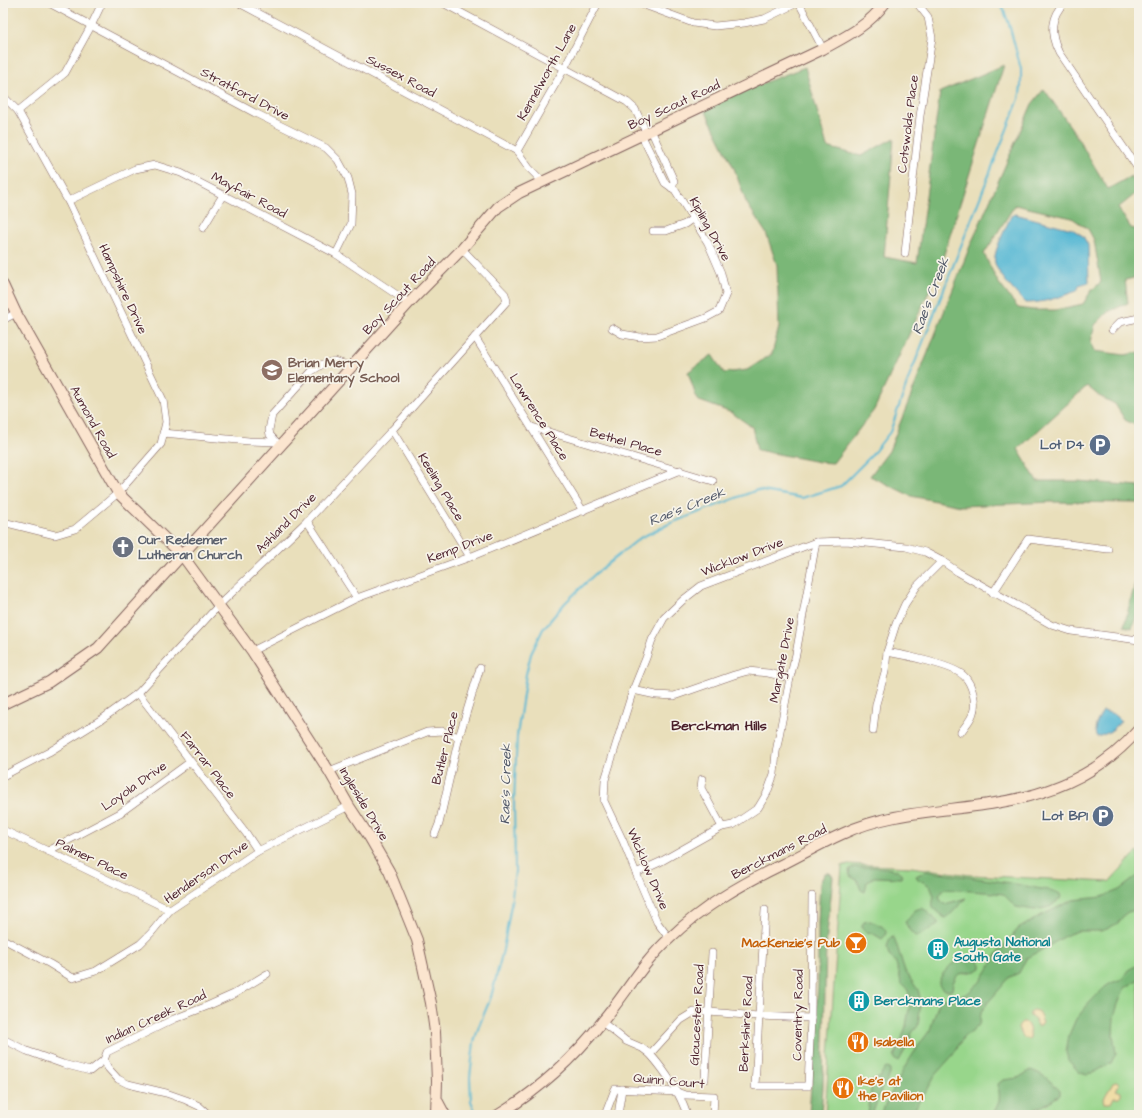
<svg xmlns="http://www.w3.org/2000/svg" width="1142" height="1118" viewBox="0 0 1142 1118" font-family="'Architects Daughter',sans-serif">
	<rect width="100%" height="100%" fill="#f7f3e8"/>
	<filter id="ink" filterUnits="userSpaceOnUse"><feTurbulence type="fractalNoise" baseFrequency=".025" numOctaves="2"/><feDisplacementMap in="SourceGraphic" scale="8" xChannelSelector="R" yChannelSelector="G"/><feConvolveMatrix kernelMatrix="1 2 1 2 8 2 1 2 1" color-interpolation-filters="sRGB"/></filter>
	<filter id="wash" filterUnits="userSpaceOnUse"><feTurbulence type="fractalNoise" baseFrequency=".012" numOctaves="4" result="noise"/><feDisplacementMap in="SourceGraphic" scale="16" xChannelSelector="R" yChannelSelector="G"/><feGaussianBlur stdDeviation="0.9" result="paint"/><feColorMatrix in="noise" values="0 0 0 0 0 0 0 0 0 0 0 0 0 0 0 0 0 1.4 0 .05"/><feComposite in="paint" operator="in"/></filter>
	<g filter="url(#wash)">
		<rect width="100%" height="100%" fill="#e9dfbb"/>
		<path fill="#98d68b" stroke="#717a5b" d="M1139 851V1115H825L842 866 848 864 911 867 970 875 1109 882 1133 856Z"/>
		<g fill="#7ab777" stroke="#626b51" fill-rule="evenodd">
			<path d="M1004 65 939 270 874 410 833 463 819 462 757 450 752 427 732 413 697 400 688 372 712 355 724 373 747 370 772 354 779 327 777 265 766 233 746 202 734 168 703 106 805 67 827 147 861 156 894 138 884 257 917 263 940 92Z"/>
			<path d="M1044 89 1074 132 1108 189 1131 176 1139 189V191L1118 208 1131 228 1139 230V277L1125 280 1128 303 1108 312 1095 325 1091 342 1094 351 1125 355 1139 352V425L1137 426 1125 420 1115 404 1099 396 1087 386 1018 449 1037 481H1078L1139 486V503L1053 502 961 506 911 496 870 476 889 451 970 246 1032 104ZM1015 205 1072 218 1088 229 1094 240 1101 282 1091 291 1083 304 1055 310H1033L1018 308 998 282 984 254Z"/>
			<path d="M1139 568V609L1132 628 1124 626Z"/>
			<path d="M854 867C868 867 891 866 902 873L901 878 874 877 867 882 865 892 861 890 857 880 850 876 849 870Z"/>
			<path d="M926 871C962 877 1000 880 1036 888 1045 890 1052 889 1060 894L1061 898 1050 907 1034 910 1016 907 1003 894 984 892 944 889 939 897 941 901 945 904 966 898 949 916 945 918C935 910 930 909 934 896L930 886 918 879 916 876Z"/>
			<path d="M825 873H830L833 877 826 945 823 1087 821 1115H809L818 984V922L820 883Z"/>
			<path d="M1139 875V909L1128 912 1125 914 1118 923 1107 929 1101 931H1078L1069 934 1026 959 1019 973 1010 977 985 1006 981 1012 980 1022 978 1026 972 1032 966 1035 963 1038 953 1055 935 1075 928 1089 918 1103 912 1115H881L884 1107 906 1065 919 1045 930 1030 940 999H954L968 993 980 982 1000 950 1018 929 1042 915 1073 900 1102 897 1119 890Z"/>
			<path d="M922 908C929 911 932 918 938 922V925L918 936H915L910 931 905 922C914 915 910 910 922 908Z"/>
			<path d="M870 921C878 924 893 929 882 939L872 933 865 932 862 928V925L864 922Z"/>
			<path d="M892 936 895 940 898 949 905 971 918 990 921 1001 918 1026 912 1033 909 1043 899 1061 895 1060 894 1056 899 1047 906 1026 911 998 907 989 901 983 899 973 895 961 889 956 887 947 889 940Z"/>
			<path d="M966 959 978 960 981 964V968L976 971 959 974 956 977 953 983 952 990 950 991C946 990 940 989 939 984 937 978 951 964 956 961 959 960 963 960 966 959Z"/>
			<path d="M1139 964V979L1125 988 1120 998 1114 1017 1113 1035 1116 1053 1111 1063 1095 1072 1087 1074 1079 1072 1068 1060 1066 1052 1069 1035 1076 1019 1090 1002 1105 987 1111 983 1122 979 1128 970Z"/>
			<path d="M886 1068 890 1069V1075L881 1090 872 1115H868L872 1081 881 1077 882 1072Z"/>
			<path d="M1031 1070C1043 1074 1052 1082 1060 1091V1095C1053 1099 1046 1105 1038 1108 1027 1114 1005 1115 992 1115 1001 1101 1000 1099 998 1084L1003 1080 1018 1078Z"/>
		</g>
		<g fill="#eeda9e" stroke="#9c7c64">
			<path d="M1033 1010 1038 1011 1043 1023 1040 1026H1037L1035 1020 1030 1016V1013Z"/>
			<path d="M1022 1022H1025C1029 1025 1031 1033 1030 1038L1028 1039 1024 1038 1018 1028 1019 1025Z"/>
			<path d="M1116 1082 1118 1083 1119 1085 1116 1090 1121 1092V1095L1119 1097H1114L1111 1103H1105L1104 1099C1106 1093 1110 1089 1113 1083Z"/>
		</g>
		<g fill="#56b8d4" stroke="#506c80">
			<path d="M1015 214 1072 229 1083 236 1088 245 1089 283 1079 286 1077 291C1058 297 1046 303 1025 303 1017 294 998 275 995 263 992 253 1007 226 1011 216Z"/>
			<path d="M1103 711 1114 714 1121 720C1116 729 1107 734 1097 737 1092 729 1098 719 1103 711Z"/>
		</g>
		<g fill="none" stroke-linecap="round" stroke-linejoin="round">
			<path stroke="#56b8d4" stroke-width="2" d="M478 1115 475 1111 471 1101 470 1077 474 1042 479 1026 491 997 503 950 511 905 515 871 514 802 517 736 526 674 531 654 543 629 565 603 595 574 640 538 671 523 757 490 802 498 841 486 871 456 890 432 910 375 1019 99 1021 87V69L1009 24 1001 3"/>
		</g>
	</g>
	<g filter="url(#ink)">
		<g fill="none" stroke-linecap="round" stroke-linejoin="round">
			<g stroke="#82625d" stroke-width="8">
				<g id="street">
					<path d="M49 3 255 113 326 148 338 160 348 178 352 194 351 224 336 254"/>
					<path d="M239 3 517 151 529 168 542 181"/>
					<path d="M443 3 627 102 635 109 646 132"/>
					<path d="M639 3 693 23 715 26 744 23 764 19 797 3"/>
					<path d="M799 3 823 49"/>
					<path d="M1064 3C1049 18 1050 35 1059 53L1139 170"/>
					<path d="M3 96 18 111 68 201 163 400 166 422 161 444 118 493 75 529 55 535 3 522"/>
					<path d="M18 111 65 73 91 26 102 3"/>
					<path d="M651 130 674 181 672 188"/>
					<path d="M517 151 564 69 598 3"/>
					<path d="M68 201 135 169 155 165 181 173 336 254 409 303"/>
					<path d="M203 228 223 195"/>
					<path d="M653 231H666L685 224 692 219"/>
					<path d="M905 253 920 116 932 38 928 17 917 3"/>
					<path d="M3 320 16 313"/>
					<path d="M612 328 622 334 640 337 657 336 706 318 719 311 726 294 721 273 708 243 675 190 665 183 641 134"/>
					<path d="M1112 330 1120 322 1139 318"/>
					<path d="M475 337 583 511"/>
					<path d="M532 427 713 481"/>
					<path d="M392 430 470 557"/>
					<path d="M163 433 249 441 276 442"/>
					<path d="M280 446 270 435 269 430 272 415 312 371 323 364 334 361 344 364 350 368"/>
					<path d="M307 521 357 598"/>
					<path d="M993 593 1028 539 1108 549"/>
					<path d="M252 651 357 598 470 557 680 470"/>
					<path d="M887 652C904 655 953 665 964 676 972 684 977 702 973 713 971 720 965 726 961 732"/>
					<path d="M633 690 656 695 674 696 734 675 748 671 768 673 790 678"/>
					<path d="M138 693 246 833 258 851"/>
					<path d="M873 731 876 704 885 672 887 652 896 624 905 604 917 586 942 561"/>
					<path d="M329 771 427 732 442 731 459 737"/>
					<path d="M3 776 49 752 102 719 138 693 219 605 307 521 392 430 507 301 505 294 462 249"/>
					<path d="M702 779 701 788 722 827"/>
					<path d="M3 830 48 851 170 910"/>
					<path d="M435 834 439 824 459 737 480 668"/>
					<path d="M48 851 120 813 190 762"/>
					<path d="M636 873 660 862 722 827 733 825 758 808 767 793 774 774 776 752 790 678 796 654 816 542"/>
					<path d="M765 910 755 1086H808L811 1018 812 896"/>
					<path d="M669 938 657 922 636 873 623 841 604 801 605 780 633 690 646 658 652 640 664 618 683 600 701 586 816 542 846 541 906 547 925 552 942 561 958 572 1052 625 1071 631 1139 640"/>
					<path d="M3 939 50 964 73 978 96 971 140 944 151 933 170 910 258 851 349 806"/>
					<path d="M602 1022 626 1041 642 1048 650 1054 681 1020 694 1012H709L758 1016 811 1018"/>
					<path d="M3 1039 27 1051 63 1064 90 1071 104 1060"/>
					<path d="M650 1054C665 1071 680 1093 687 1115"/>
					<path d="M705 1079 712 953"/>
					<path d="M209 1115 199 1106 186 1100 166 1093 128 1084 118 1079 108 1068 104 1060 107 1052 174 1019 205 1007 234 994 267 974"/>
					<path d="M605 1115 615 1089 677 1092 685 1095 714 1096 713 1115"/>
					<path d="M618 1115 622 1089"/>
				</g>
			</g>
			<g stroke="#82625d" stroke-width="12">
				<g id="secondary">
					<path d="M3 285 16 313 118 493 182 555 252 651 329 771 349 806 370 838 389 871 417 940 431 1003 435 1032 437 1081 436 1115"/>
					<path d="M3 704 49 682 98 648 409 303 462 249 498 207 519 193 823 49C847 36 868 26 885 3"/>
					<path d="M437 1100 445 1115"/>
					<path d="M498 1115C539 1090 572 1060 602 1022 625 995 643 962 670 938 703 906 742 884 783 864 803 854 822 843 842 834 892 810 948 812 1001 802 1055 793 1103 772 1139 729"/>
				</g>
			</g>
			<use href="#street" stroke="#fff" stroke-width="7"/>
			<use href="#secondary" stroke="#fbe5cf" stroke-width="10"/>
		</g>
	</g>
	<defs>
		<g id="school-disc" transform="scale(1.15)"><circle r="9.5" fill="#8d6e63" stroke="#f7f3e8"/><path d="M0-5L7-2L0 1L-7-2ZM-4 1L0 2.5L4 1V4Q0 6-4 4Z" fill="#fff"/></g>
		<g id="parking-disc" transform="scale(1.15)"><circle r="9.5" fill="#5c6f8a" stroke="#f7f3e8"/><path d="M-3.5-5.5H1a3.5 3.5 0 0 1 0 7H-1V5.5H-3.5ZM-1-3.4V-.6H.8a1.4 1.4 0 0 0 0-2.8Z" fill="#fff"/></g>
		<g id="church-disc" transform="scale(1.15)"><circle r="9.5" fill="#6b7280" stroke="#f7f3e8"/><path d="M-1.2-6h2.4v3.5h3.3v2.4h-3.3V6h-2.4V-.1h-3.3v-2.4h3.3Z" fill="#fff"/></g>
		<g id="bar-disc" transform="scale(1.15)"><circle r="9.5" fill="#e8710a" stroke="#f7f3e8"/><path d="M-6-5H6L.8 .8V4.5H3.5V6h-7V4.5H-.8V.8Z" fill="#fff"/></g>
		<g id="building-disc" transform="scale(1.15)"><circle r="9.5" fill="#0f9aa8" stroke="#f7f3e8"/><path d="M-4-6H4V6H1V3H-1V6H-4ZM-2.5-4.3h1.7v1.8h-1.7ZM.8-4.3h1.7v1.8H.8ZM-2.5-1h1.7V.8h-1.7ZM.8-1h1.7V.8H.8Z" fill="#fff"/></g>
		<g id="restaurant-disc" transform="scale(1.15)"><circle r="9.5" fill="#e8710a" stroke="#f7f3e8"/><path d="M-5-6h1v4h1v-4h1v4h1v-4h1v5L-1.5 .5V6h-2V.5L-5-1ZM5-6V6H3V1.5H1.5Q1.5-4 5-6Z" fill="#fff"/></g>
	</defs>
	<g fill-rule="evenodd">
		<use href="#school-disc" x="272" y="370"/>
		<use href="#parking-disc" x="1100" y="445"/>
		<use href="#church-disc" x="123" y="547"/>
		<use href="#parking-disc" x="1103" y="816"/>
		<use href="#bar-disc" x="856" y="943"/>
		<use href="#building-disc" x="938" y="949"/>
		<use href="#building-disc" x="859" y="1001"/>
		<use href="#restaurant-disc" x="858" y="1042"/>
		<use href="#restaurant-disc" x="843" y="1088"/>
	</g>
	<g text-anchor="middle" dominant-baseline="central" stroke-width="3.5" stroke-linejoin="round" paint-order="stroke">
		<g font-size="13" fill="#4a1f2b" stroke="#f7f3e8">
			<text transform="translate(547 72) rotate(-61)">Kennelworth Lane</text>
			<text transform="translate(401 76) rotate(28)">Sussex Road</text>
			<text transform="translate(245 94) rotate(28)">Stratford Drive</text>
			<text transform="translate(674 105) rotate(-25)">Boy Scout Road</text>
			<text transform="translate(908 124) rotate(-83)">Cotswolds Place</text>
			<text transform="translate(249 195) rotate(28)">Mayfair Road</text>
			<text transform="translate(710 229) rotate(61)">Kipling Drive</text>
			<text transform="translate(123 289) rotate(65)">Hampshire Drive</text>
			<text transform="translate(399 296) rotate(-47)">Boy Scout Road</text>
			<text transform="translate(539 417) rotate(58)">Lawrence Place</text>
			<text transform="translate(93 422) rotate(61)">Aumond Road</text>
			<text transform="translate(626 442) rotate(16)">Bethel Place</text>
			<text transform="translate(441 487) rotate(59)">Keeling Place</text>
			<text transform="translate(286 523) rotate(-45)">Ashland Drive</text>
			<text transform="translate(460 547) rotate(-21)">Kemp Drive</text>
			<text transform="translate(742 557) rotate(-21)">Wicklow Drive</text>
			<text transform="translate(782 660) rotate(-79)">Margate Drive</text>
			<text transform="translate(445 748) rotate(-76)">Butler Place</text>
			<text transform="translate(208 765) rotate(52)">Farrar Place</text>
			<text transform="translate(134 786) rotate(-35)">Loyola Drive</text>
			<text transform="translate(364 804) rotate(59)">Ingleside Drive</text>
			<text transform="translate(779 852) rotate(-27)">Berckmans Road</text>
			<text transform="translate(92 859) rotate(26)">Palmer Place</text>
			<text transform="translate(648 869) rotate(67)">Wicklow Drive</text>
			<text transform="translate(206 872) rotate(-35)">Henderson Drive</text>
			<text transform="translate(697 1015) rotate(-87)">Gloucester Road</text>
			<text transform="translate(798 1015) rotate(-89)">Coventry Road</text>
			<text transform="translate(156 1017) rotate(-25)">Indian Creek Road</text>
			<text transform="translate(746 1024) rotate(-87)">Berkshire Road</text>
			<text transform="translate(669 1081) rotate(5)">Quinn Court</text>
		</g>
		<g font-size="13" font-weight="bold" fill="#785e54" stroke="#f7f3e8" text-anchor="start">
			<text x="288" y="363">Brian Merry<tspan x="288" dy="15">Elementary School</tspan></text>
		</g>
		<g font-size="13" font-weight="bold" fill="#4e5e75" stroke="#f7f3e8" text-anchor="end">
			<text x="1084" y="445">Lot D4</text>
			<text x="1088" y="816">Lot BP1</text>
		</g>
		<g font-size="13" font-weight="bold" fill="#5b616d" stroke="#f7f3e8" text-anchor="start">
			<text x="138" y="540">Our Redeemer<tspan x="138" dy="15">Lutheran Church</tspan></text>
		</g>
		<g font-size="13" font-weight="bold" fill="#0d838f" stroke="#f7f3e8" text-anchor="start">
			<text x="954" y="942">Augusta National<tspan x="954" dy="15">South Gate</tspan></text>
			<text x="874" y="1001">Berckmans Place</text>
		</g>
		<g font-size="13" font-weight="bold" fill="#c56008" stroke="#f7f3e8" text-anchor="start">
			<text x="840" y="943" text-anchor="end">MacKenzie's Pub</text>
			<text x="874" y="1042">Isabella</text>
			<text x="858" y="1081">Ike's at<tspan x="858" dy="15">the Pavilion</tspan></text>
		</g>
		<g font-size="14" font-style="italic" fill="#4e5566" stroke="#f7f3e8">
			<text transform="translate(931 296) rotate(-69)">Rae's Creek</text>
			<text transform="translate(687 507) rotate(-22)">Rae's Creek</text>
			<text transform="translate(506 784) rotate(-89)">Rae's Creek</text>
		</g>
		<g font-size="14" font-weight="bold" fill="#4a1f2b" stroke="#f7f3e8">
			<text x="719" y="726">Berckman Hills</text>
		</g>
	</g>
	<rect width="1142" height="1118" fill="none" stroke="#f7f3e8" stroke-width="16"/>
</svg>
